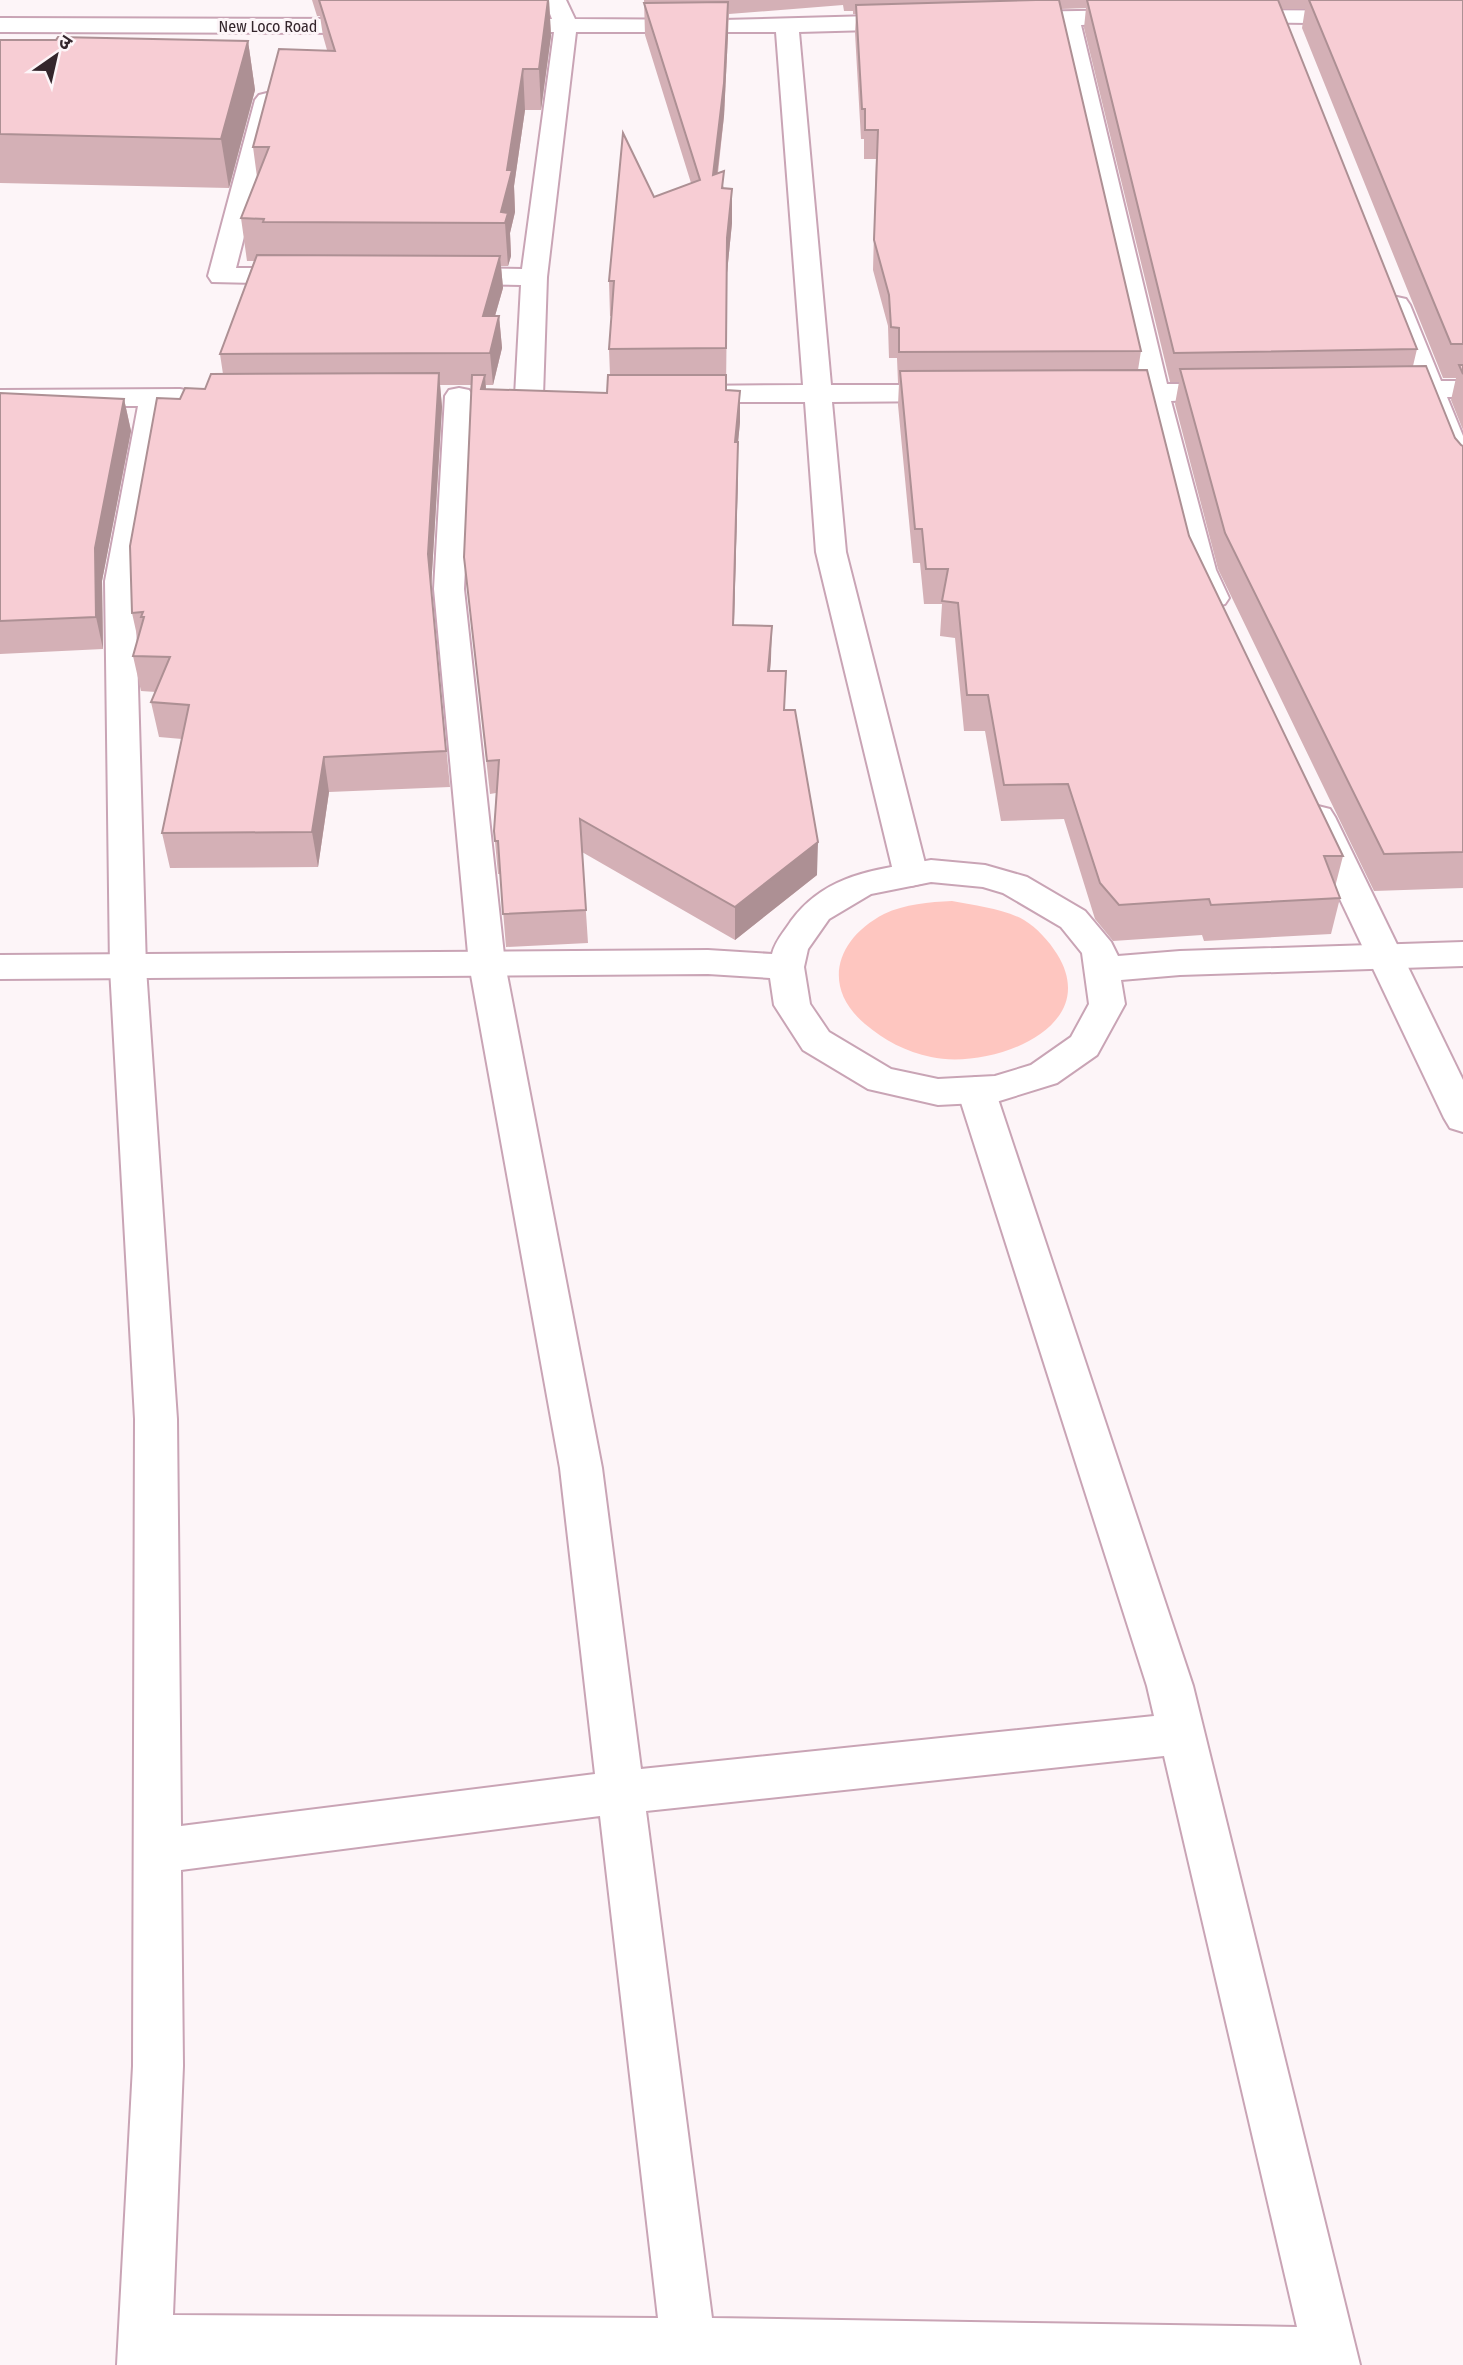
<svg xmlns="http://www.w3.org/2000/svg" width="1463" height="2365" viewBox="0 0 1463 2365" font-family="'Fira Sans Condensed','Noto Sans Devanagari',sans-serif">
	<rect width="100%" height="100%" fill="#fdf5f8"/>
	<path fill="#fec6c0" d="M952 901C976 906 1002 908 1024 920 1037 928 1049 941 1057 954 1104 1029 989 1070 931 1057 906 1052 884 1040 865 1024 821 987 836 939 884 914 905 904 929 902 952 901Z"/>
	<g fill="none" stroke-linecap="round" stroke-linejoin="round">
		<g stroke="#c9a4b5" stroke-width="4">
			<g id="minor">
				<path d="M548 0H566L575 19 723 20 908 15 916 17 919 22 916 27 908 29 799 32 831 385H950L960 387 964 393 960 399 950 401 832 402 846 552 928 875 923 883 911 886 899 883 894 875 816 552 805 402H688L678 400 674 394 678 388 688 386 803 385 776 32H576L547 277 543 396 539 402 529 404 519 402 515 396 521 285 449 284 440 282 436 276 440 270 449 268 522 269 554 32H499L491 30 488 25 491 20 499 18 552 19 546 3Z"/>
				<path d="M1139 10 1147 12 1150 17 1147 22 1081 25 1167 384H1230L1240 386 1244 392 1240 398 1171 401 1216 570 1229 598 1225 604 1214 607 1203 604 1186 570 1144 401 1091 399 1087 393 1091 387 1140 384 1058 25 1002 24 999 19 1002 14 1010 12Z"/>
				<path d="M1231 10 1463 11V25L1223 22 1220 17 1223 12Z"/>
				<path d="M0 18 373 19 381 21 384 26 381 31 373 33 0 32Z"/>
				<path d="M267 93 275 95 279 100 236 268H301L310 270 314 276 310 282 301 284 212 282 208 276 255 100 259 95Z"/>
				<path d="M1397 297 1406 299 1410 305 1441 381H1463V397H1447L1463 436V481L1453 478 1449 472 1420 398 1375 396 1371 390 1375 384 1413 381 1384 305 1388 299Z"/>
				<path d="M459 388 469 390 473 396 464 589 505 964 602 1468 641 1769 1154 1716 1147 1686 957 1090 963 1081 976 1077 989 1081 995 1090 1193 1686 1360 2365H117L133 2066 135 1419 110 968 105 581 138 406H0V390L180 389 190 391 194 397 190 403 165 405 135 581 146 968 177 1419 181 1826 595 1774 560 1468 469 964 434 589 445 396 449 390ZM1164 1756 1297 2327 712 2318 646 1811ZM600 1816 658 2318 173 2315 183 2066 181 1870Z"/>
				<path d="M1318 806 1330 809 1335 817 1463 1080V1132L1450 1128 1444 1118 1301 817 1306 809Z"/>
			</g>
		</g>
		<g stroke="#c9a4b5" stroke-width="4">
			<path id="tertiary" d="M931 860 985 865 1027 877 1085 911 1111 942 1118 956 1180 951 1463 942V966L1180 975 1121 980 1125 1004 1097 1055 1057 1083 996 1102 938 1105 868 1089 803 1050 774 1005 770 978 708 974 0 979V955L708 950 772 954C775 941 784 932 791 921 826 873 877 870 931 860ZM931 882 983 887 1003 893 1061 927 1082 953 1089 1004 1071 1037 1031 1065 995 1076 938 1079 891 1069 829 1032 810 1004 804 967 808 949 829 919 871 894Z"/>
		</g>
		<use href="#minor" fill="#fff" fill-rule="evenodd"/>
		<use href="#tertiary" fill="#fff" fill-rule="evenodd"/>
	</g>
	<g fill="#d4b0b6">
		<path d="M312 0H549L551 36 541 110H525L514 186 515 212 510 233 511 256 508 266H501L503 288 495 316H499L502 348 493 385H486V389L607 393 610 375 609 349 612 316H610L609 281 654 197 691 183 645 35 644 0H1463V430L1451 400 1456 378H1443L1302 28 1305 9H1281L1417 349 1413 366 1455 438 1461 445 1463 446V888L1374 891 1218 569 1175 404 1179 382H1170L1084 28 1086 8 1061 9 1141 351 1138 370 1189 536 1343 856 1335 887 1340 898 1331 934 1204 941 1202 935 1113 941 1095 919 1064 819 1001 821 985 731H964L955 638 940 636 942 604H924L920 563H913L898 405 899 383H898L897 358H889L888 326 873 270 876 159H864V139H861L855 33 856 14H853V11H844L843 5 729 14 724 116 718 173 724 188 732 223 727 273 726 390 740 422 738 442V474L734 625 771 659 770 671 785 710 817 875 735 940 582 852 588 943 506 947 500 874H498L494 831 496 793 490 794 464 557 471 385H440L442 407 431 589 450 787 329 792 318 867 170 868 162 833 182 739 159 737 151 702 156 692 141 691 133 656 138 640 132 613 180 399 205 389 223 374 220 354 254 261H247L241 218 257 177 253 147 327 50 323 36 320 16H317Z"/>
		<path d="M0 40 248 41 255 90 229 188 0 183Z"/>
		<path d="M0 393 124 399 131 431 102 581 103 649 0 654Z"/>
	</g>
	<g fill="#ad9094">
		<path d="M548 0H549L551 36 541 110 539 69Z"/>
		<path d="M728 2V35L724 116 713 209V175Z"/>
		<path d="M248 41 255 90 229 188 221 139Z"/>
		<path d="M523 69 525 110 514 186 515 212 510 233 511 256 508 266 505 223 501 212Z"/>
		<path d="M732 189V223L727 273 726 384 727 238Z"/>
		<path d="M500 256 503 288 486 347 483 316Z"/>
		<path d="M499 316 502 348 493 385 490 353Z"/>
		<path d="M439 373 442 407 431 589 450 787 428 554Z"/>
		<path d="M485 375 487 407 481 389Z"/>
		<path d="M740 391V422L735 474V442Z"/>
		<path d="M124 399 131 431 102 581 103 649 96 617 95 548Z"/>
		<path d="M738 442V474L733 657V625Z"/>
		<path d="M772 626 771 659 767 703 768 671Z"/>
		<path d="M324 757 329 792 318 867 312 832Z"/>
		<path d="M818 842 817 875 735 940V907Z"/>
	</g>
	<g fill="#f7cdd4" stroke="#ad9094" stroke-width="2">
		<path d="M319 0H548L539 69H523L507 170H512L501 212 508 213 505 223 263 222 264 219 241 218 269 147H253L279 49 335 51Z"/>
		<path d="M1036 0H1059L1141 351 899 352V328L891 327 889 295 874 240 878 130H865V109H862L856 5Z"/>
		<path d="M1087 0H1278L1417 349 1174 353Z"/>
		<path d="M1309 0H1463V344H1451Z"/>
		<path d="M728 2 724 83 713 175 724 171 722 188 732 189 727 238 726 348 609 349 614 281H609L623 133 654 197 700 180 644 3Z"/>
		<path d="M58 37 248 41 221 139 0 134V40H56Z"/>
		<path d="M257 255 500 256 483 316H499L490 353 220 354Z"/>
		<path d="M1459 365H1463V374Z"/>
		<path d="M1426 366 1455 438 1461 445 1463 446V852L1384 854 1225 533 1180 369Z"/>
		<path d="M1147 370 1189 536 1343 856H1324L1340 898 1211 905 1209 899 1119 905 1100 883 1068 784 1004 785 988 695H967L958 603 942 601 948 569H926L922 529H915L900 371Z"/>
		<path d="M439 373 428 554 446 751 324 757 312 832 162 833 189 705 151 702 170 657 133 656 144 617H141L143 612 132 613 130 546 157 398 180 399 185 388 205 389 211 374Z"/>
		<path d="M472 375H485L481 389 607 393 608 375H726V390L740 391 735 442H738L733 625 772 626 768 671H786L784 710H795L818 842 735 907 580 819 586 910 503 914 498 841H495L494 831 499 760 487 761 464 557Z"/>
		<path d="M0 393 124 399 95 548 96 617 0 621Z"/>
	</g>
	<g text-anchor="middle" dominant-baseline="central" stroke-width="6" stroke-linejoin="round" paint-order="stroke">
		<g font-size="16" fill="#34262c" stroke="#fdf5f8">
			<text x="268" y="26">New Loco Road</text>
		</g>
	</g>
	<g transform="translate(56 56) rotate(34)" stroke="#fdf5f8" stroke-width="5" paint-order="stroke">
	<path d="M0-5L12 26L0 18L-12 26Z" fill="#34262c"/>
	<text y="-10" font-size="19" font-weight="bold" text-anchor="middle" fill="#34262c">उ</text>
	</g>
</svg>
